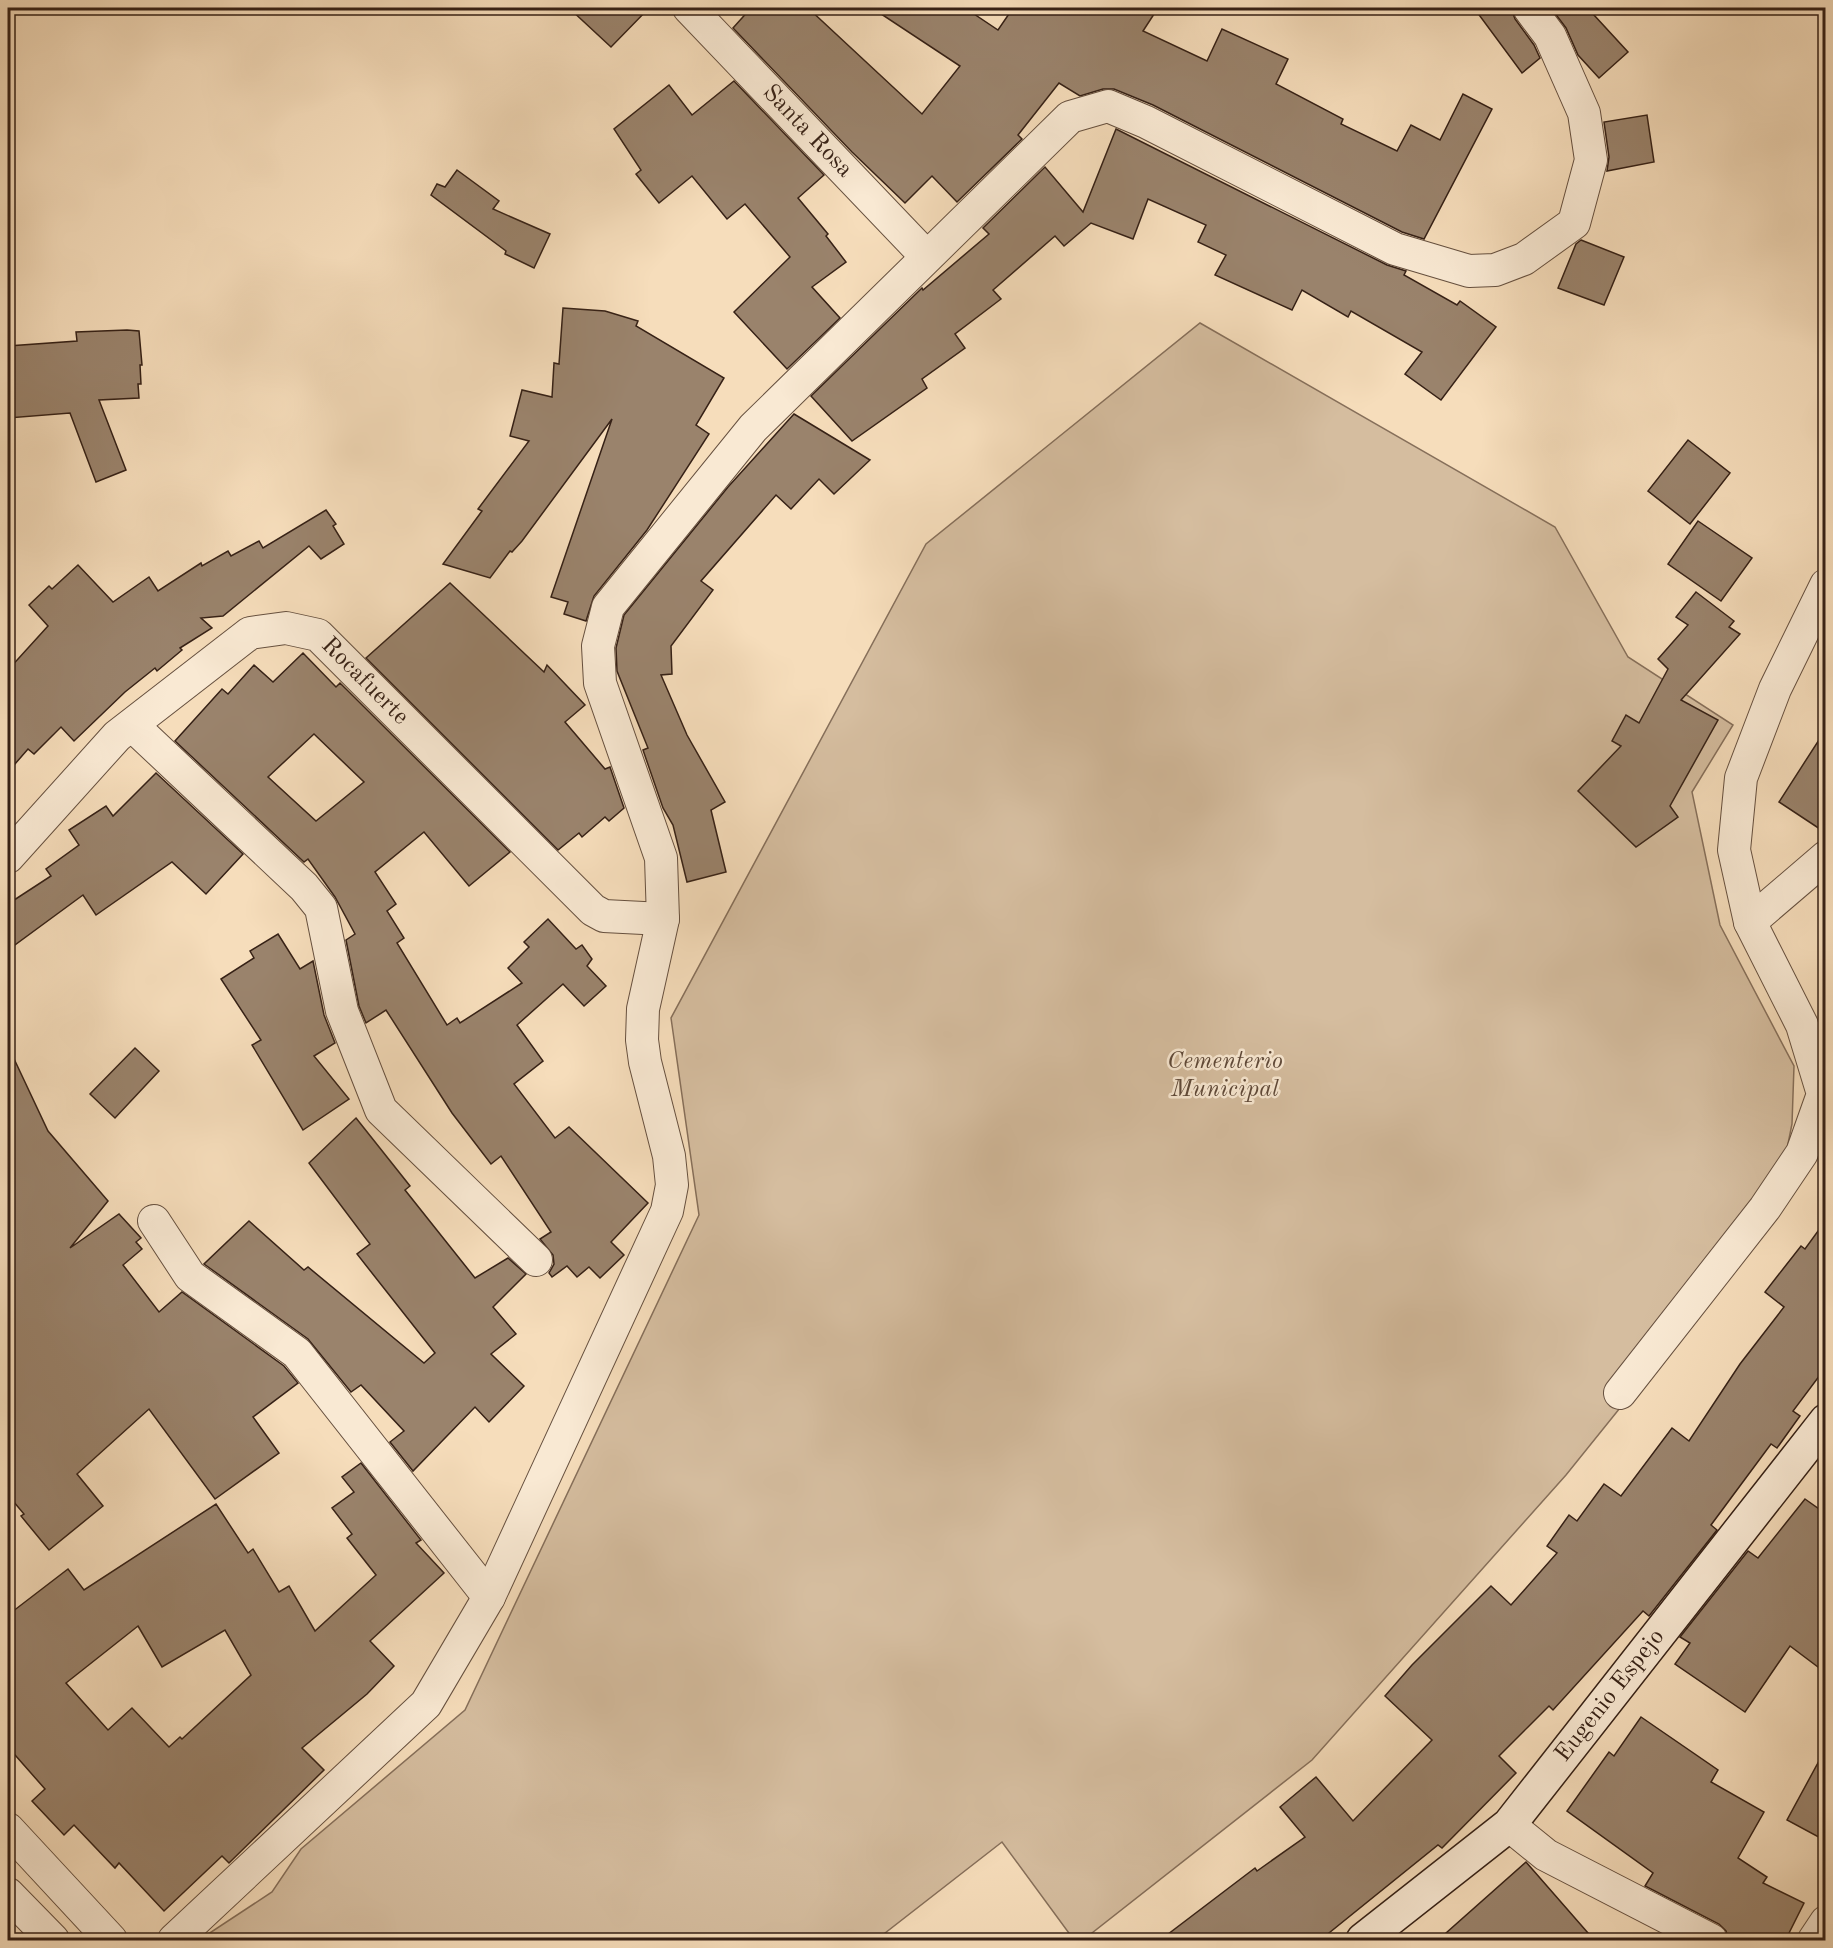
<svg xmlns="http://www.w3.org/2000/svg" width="1833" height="1948" viewBox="0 0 1833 1948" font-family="'Old Standard TT',serif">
	<rect width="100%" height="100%" fill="#f6ddbb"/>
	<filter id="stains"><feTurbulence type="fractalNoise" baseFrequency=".00333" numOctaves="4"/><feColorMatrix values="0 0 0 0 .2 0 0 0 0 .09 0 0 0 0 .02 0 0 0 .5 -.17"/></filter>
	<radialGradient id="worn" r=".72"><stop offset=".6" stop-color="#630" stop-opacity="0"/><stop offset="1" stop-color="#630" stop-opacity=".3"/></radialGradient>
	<path fill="#d5bd9f" stroke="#866f5a" stroke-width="1.5" d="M1200 323 1555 527 1628 657 1733 725 1692 792 1720 925 1794 1066 1792 1124 1773 1218 1566 1475 1312 1760 1083 1940H1074L1002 1842 876 1940H199L272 1892 301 1849 465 1710 699 1215 671 1018 926 544Z"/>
	<g fill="#9a836c" stroke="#362116" stroke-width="1.5" fill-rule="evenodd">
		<path d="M569 8H649L611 47Z"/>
		<path d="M751 8H808L922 114 960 66 872 8H965L998 30 1013 8H1158L1143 31 1207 61 1222 29 1288 59 1276 84 1343 119 1341 124 1397 151 1411 125 1440 140 1463 94 1492 109 1424 239 1402 232 1153 105 1114 89H1103L1080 96 1059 83 1018 135 1022 139 957 202 932 176 905 203 852 152 733 28Z"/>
		<path d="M1474 8H1511L1515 19 1534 45 1540 58 1522 73Z"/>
		<path d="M1551 8H1602L1594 15 1628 52 1599 78 1578 55 1566 28Z"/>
		<path d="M734 81 824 175 798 198 828 234 826 236 846 262 812 287 840 318 787 369 734 312 790 257 745 204 727 219 692 176 659 203 636 174 641 170 614 129 669 85 692 115Z"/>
		<path d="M1647 115 1654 162 1607 171 1609 157 1604 122Z"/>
		<path d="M1116 129 1387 265 1406 271 1404 275 1457 305 1460 301 1496 327 1441 400 1405 374 1422 352 1351 311 1348 317 1302 290 1292 310 1215 275 1226 255 1198 242 1206 225 1148 199 1133 239 1091 223 1064 246 1055 236 993 290 1001 299 955 334 965 348 922 379 927 388 852 441 811 396 922 288 923 290 989 234 983 228 1045 167 1083 212Z"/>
		<path d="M457 170 499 201 493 209 550 234 534 268 505 254 506 251 431 195 437 184 445 187Z"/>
		<path d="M1581 240 1624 257 1604 305 1558 288 1576 244Z"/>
		<path d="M563 308 605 311 638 321 636 326 724 378 696 425 709 434 647 530 594 596 586 621 564 614 568 602 551 597 612 419 522 541 512 552 510 551 490 578 443 564 482 511 478 509 529 441 510 436 522 390 552 397 554 363 559 364Z"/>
		<path d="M127 330 139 331 142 365H140L141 384H138L139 398 99 400 126 470 96 482 70 413 8 418V346L77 341 76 332Z"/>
		<path d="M794 414 870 460 834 494 819 479 791 509 776 495 701 581 713 590 671 646 672 674 661 675 687 735 725 802 711 810 726 872 687 882 673 825 663 808 643 750 648 748 617 671 616 648 624 615 728 487Z"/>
		<path d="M1688 440 1730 473 1690 524 1648 491Z"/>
		<path d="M326 510 336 524 333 526 344 544 321 559 309 546 223 616 201 618 212 628 180 648 182 650 157 671 155 668 125 692 74 741 61 727 34 754 28 749 8 772V670L48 626 29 605 49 586 52 589 78 565 113 602 149 577 158 591 201 563 202 566 228 551 231 556 259 541 263 548Z"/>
		<path d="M1698 521 1752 558 1721 601 1668 564Z"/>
		<path d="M450 583 544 672 547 665 585 705 565 722 605 769 610 767 624 808 609 821 605 817 582 837 579 833 558 850 366 658Z"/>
		<path d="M1696 592 1734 621 1729 627 1740 634 1681 700 1718 720 1670 806 1678 817 1636 847 1578 791 1621 746 1612 741 1626 715 1639 723 1668 669 1658 659 1688 625 1676 617Z"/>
		<path d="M303 653 336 687 340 683 510 852 469 886 424 832 375 872 396 904 387 911 404 938 397 943 447 1025 457 1018 460 1023 522 983 508 968 529 947 524 942 548 919 576 949 582 945 592 959 587 966 606 986 584 1006 563 984 517 1025 543 1061 514 1084 555 1138 569 1127 648 1203 611 1242 624 1255 600 1278 589 1267 577 1277 567 1266 552 1277 549 1273 554 1264 553 1255 540 1239 551 1232 501 1156 491 1164 452 1113 386 1010 366 1023 359 1006 346 940 355 934 335 897 308 859 304 862 175 741 222 689 228 694 254 665 273 682ZM314 734 364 782 316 821 268 777Z"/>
		<path d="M1826 729V833L1779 802Z"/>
		<path d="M156 773 243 854 206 894 172 862 96 915 83 895 8 950V904L51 876 46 869 79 845 69 830 106 806 113 816Z"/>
		<path d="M278 934 300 969 313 961 324 1015 335 1043 314 1056 349 1099 303 1130 252 1045 261 1040 221 979 254 958 250 951Z"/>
		<path d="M8 1046 48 1131 108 1201 70 1248 119 1214 141 1238 136 1242 142 1249 123 1265 159 1312 182 1292 284 1366 298 1383 253 1417 279 1453 215 1499 149 1409 77 1474 103 1506 49 1550 21 1516 24 1514 8 1495Z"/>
		<path d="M135 1048 159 1071 115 1118 90 1094Z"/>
		<path d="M356 1118 410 1186 405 1190 475 1278 508 1258 526 1274 493 1307 516 1334 491 1354 524 1386 489 1422 475 1407 413 1471 390 1442 404 1431 361 1385 351 1392 308 1339 204 1264 249 1221 304 1270 308 1267 424 1363 435 1353 357 1254 370 1244 309 1163Z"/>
		<path d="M1826 1220V1367L1793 1411 1800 1416 1777 1448 1771 1444 1711 1525 1717 1530 1649 1616 1643 1611 1553 1710 1549 1706 1499 1756 1516 1773 1442 1848 1438 1845 1319 1941H1159L1255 1868 1257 1871 1305 1837 1280 1807 1316 1777 1353 1821 1432 1740 1385 1696 1412 1665 1491 1586 1511 1605 1557 1553 1547 1546 1569 1515 1577 1521 1604 1484 1621 1496 1672 1428 1689 1441 1740 1364 1784 1307 1765 1292 1801 1246 1805 1249Z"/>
		<path d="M361 1463 421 1540 416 1543 444 1573 370 1641 394 1666 367 1694 302 1748 324 1770 229 1863 222 1856 164 1911 119 1863 115 1868 74 1825 64 1835 32 1801 45 1789 8 1747V1615L68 1569 84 1590 216 1504 248 1553 253 1549 279 1592 289 1586 315 1631 376 1575 347 1538 352 1534 332 1508 354 1492 342 1477ZM138 1626 162 1667 225 1630 251 1675 182 1739 180 1737 169 1747 132 1708 108 1730 66 1683Z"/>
		<path d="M1805 1499 1826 1514V1673L1790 1646 1745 1712 1675 1664 1690 1643 1680 1637 1748 1551 1758 1558Z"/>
		<path d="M1641 1717 1718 1770 1711 1782 1764 1812 1738 1858 1767 1877 1763 1883 1804 1903 1785 1941H1729L1726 1931 1719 1924 1645 1886 1653 1873 1567 1811 1609 1752 1614 1756Z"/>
		<path d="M1826 1748V1841L1787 1820Z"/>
		<path d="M1526 1862 1595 1941H1437Z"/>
	</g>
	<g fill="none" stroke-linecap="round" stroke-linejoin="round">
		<g stroke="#66503f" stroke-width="34">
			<g id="street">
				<path id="s1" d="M689 8 926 256"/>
				<path d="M132 725 304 887 321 908 342 1011 381 1110 536 1260"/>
				<path id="s2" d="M8 857 117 736 250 633 286 628 318 635 593 910 604 916 663 919"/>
				<path d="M1750 922 1826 857"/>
				<path d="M154 1221 190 1276 297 1353 489 1597"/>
				<path d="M1620 1393 1765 1208 1802 1153 1823 1094 1802 1025 1750 922 1734 850 1741 778 1775 689 1826 585"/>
				<path d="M1509 1825 1546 1855 1711 1940"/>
				<path d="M8 1829 111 1940"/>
				<path d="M8 1894 53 1940"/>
				<path d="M174 1940 426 1704 489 1597 667 1211 672 1185 669 1156 645 1062 642 1040 643 1009 663 919 661 858 600 683 598 646 608 607 753 428 1070 117 1108 106 1146 122 1395 249 1469 271 1495 270 1524 259 1574 223 1591 160 1584 113 1550 36 1529 8"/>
				<path d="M1814 1940 1826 1922"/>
			</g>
		</g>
		<g stroke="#362116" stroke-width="36">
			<g id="secondary">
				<path id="s3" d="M1363 1940 1509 1825 1826 1421"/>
			</g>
		</g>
		<use href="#street" stroke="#f9e9d3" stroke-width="32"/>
		<use href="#secondary" stroke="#f9e9d3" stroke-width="33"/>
	</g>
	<g text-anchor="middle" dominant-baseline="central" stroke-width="5" stroke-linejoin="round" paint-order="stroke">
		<g font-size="24" fill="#362116" stroke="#f9e9d3">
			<text stroke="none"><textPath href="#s1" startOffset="171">Santa Rosa</textPath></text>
			<text stroke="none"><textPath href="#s2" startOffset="466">Rocafuerte</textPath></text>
			<text stroke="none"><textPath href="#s3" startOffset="350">Eugenio Espejo</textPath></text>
		</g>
		<g font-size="24" font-style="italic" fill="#5e4838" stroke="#f9e9d3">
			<text x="1225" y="1062">Cementerio<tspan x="1225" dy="28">Municipal</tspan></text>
		</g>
	</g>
	<rect width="1833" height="1948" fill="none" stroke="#f6ddbb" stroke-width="30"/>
	<rect x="9" y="9" width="1815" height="1930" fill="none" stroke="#362116" stroke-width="3"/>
	<rect x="15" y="15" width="1803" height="1918" fill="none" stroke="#362116" stroke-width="1.5"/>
	<rect width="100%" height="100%" filter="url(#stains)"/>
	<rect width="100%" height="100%" fill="url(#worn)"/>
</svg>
